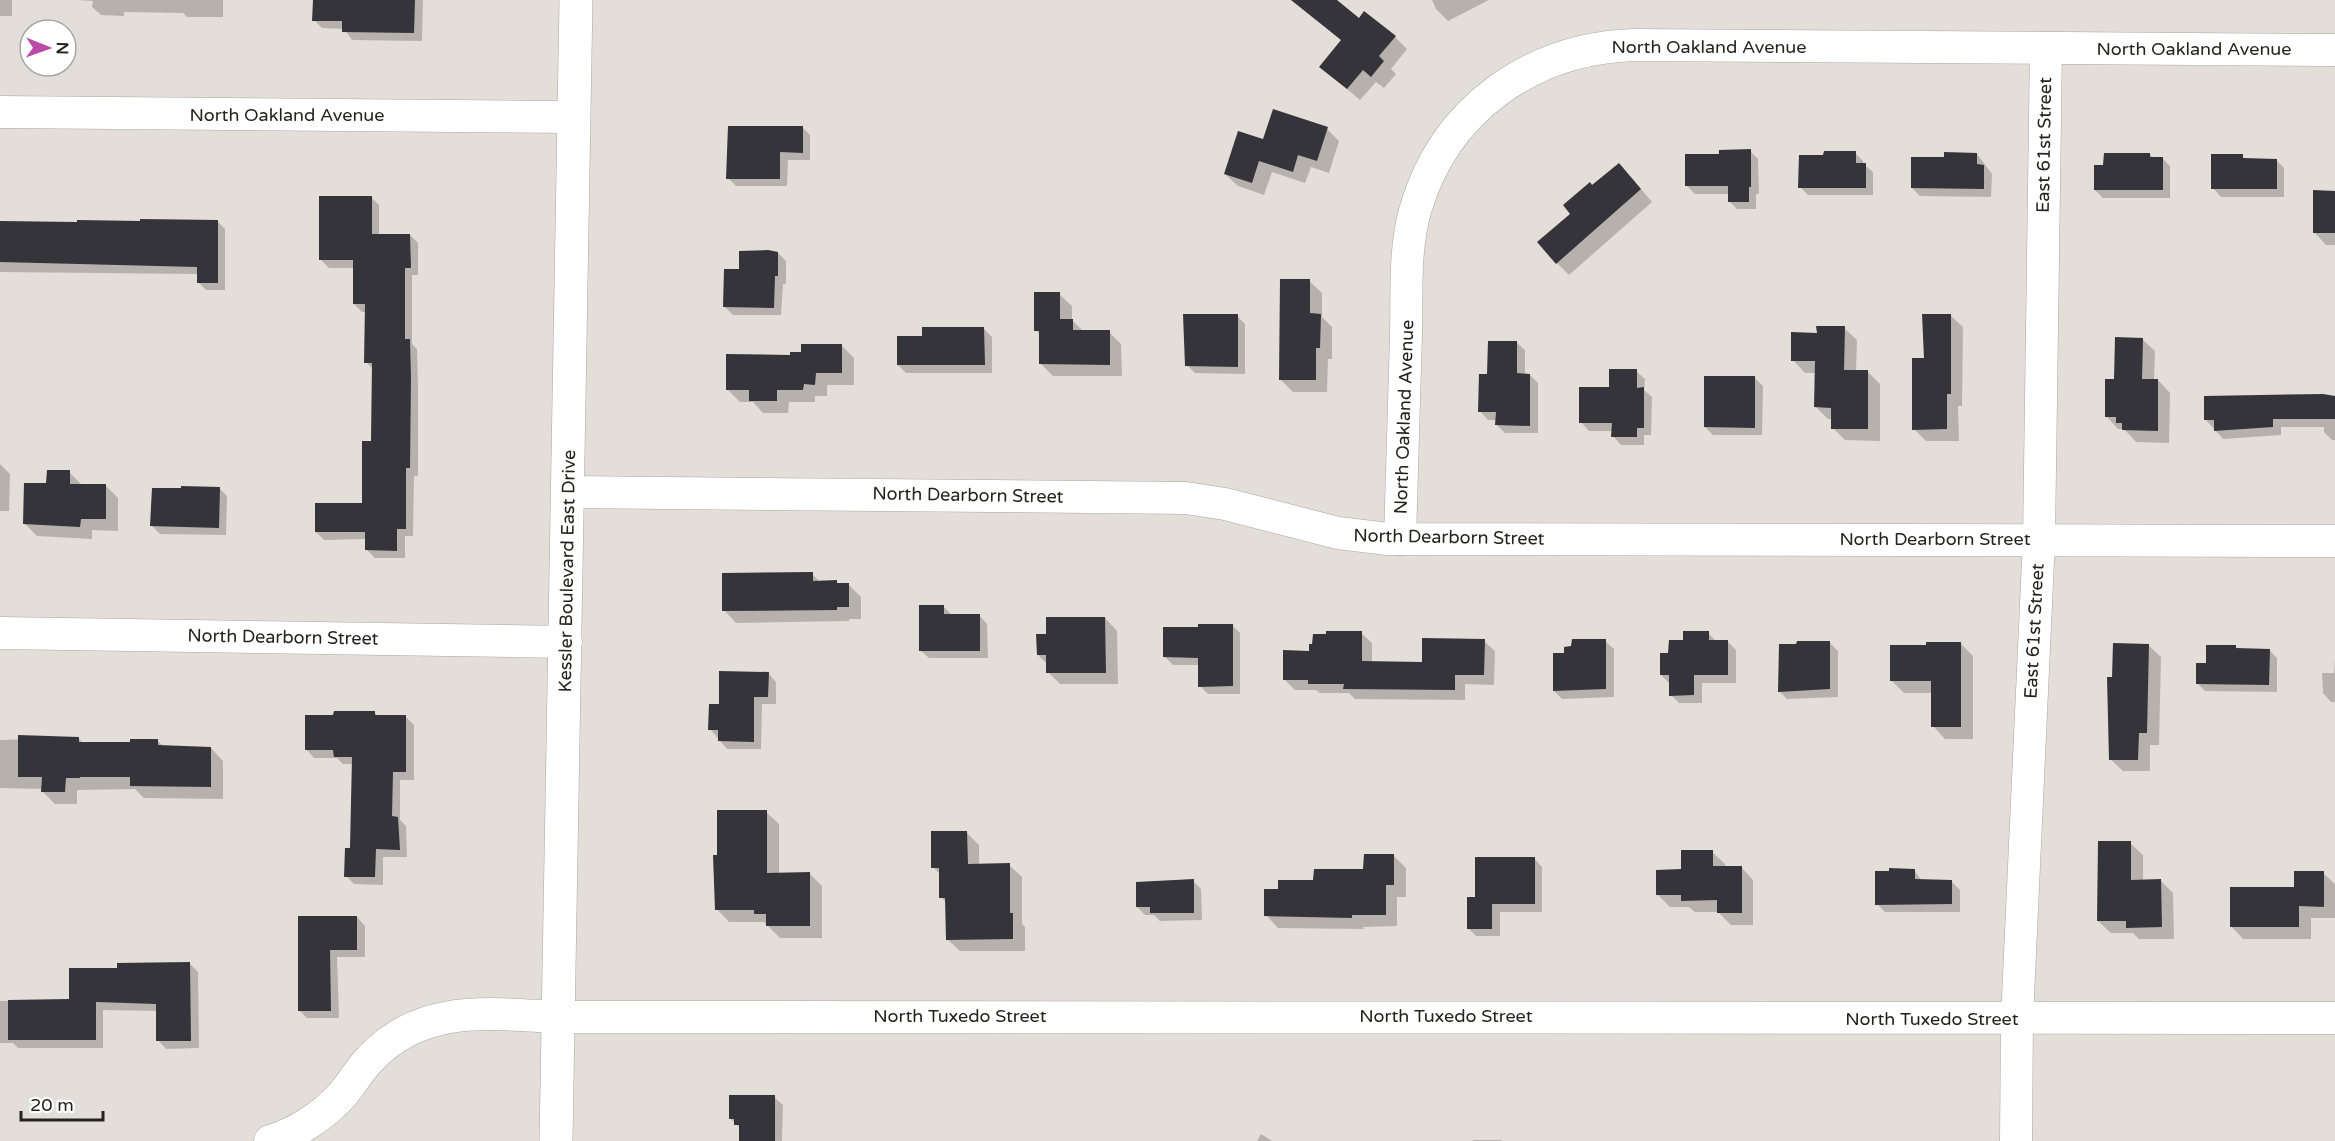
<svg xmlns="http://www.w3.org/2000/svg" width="2335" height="1141" viewBox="0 0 2335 1141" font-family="'Varela Round',sans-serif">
	<rect width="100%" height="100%" fill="#e4ded8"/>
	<g fill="#0003">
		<rect x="0" y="0" width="12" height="16"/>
		<path d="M77 0H223V17H187L183 13 124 12V16L101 15 92 7 93 1Z"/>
		<path d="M314 0H423L422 41 352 40 344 29 322 28 314 20Z"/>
		<path d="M1317 0H1335L1360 20 1395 37 1407 49 1391 69 1396 74 1384 88 1376 82 1360 100 1321 67 1342 41 1308 11Z"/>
		<path d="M1432 0H1489L1448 21 1436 9Z"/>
		<path d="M802 127 810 135V160H788L787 186H736L728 178Z"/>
		<path d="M1327 129 1339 141 1329 173 1311 167 1305 183 1272 172 1264 195 1238 186 1225 174 1264 141Z"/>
		<path d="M1750 151 1758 159 1759 194H1756V209H1737L1729 201V194H1695L1687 186 1721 156Z"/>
		<path d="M1855 153 1863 161V164L1873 172V195H1808L1800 187 1825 157Z"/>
		<path d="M1977 154 1992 174 1991 197 1920 196 1912 188 1946 159Z"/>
		<path d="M2150 154 2153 158H2162L2170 166V198H2103L2095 190 2105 166Z"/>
		<path d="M2242 156 2246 160H2276L2284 168V197H2221L2213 188Z"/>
		<path d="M1631 177 1652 202 1569 275 1557 263 1572 214Z"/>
		<path d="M2335 192V245H2326L2314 232Z"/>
		<path d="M371 197 379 205V235H410L418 243V275H412V344L417 349 418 387V476H414L413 536H405V558H375L367 550V539L324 540 316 532 364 504 373 443 374 370 366 362V312H362L354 304V268H329L321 260Z"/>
		<path d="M217 221 225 229V290H206L198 282V274L0 272V222L78 224Z"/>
		<path d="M778 253 786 261V284H783L781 315H733L725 307 740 271Z"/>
		<path d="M1309 281 1322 293V317L1332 327V359H1328L1327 392H1293L1280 379Z"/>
		<path d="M1059 294 1072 306V320L1083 331 1109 332 1121 344 1122 376H1053L1040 363 1041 335 1036 330Z"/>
		<path d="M1950 315 1963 327 1962 406H1958L1959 441H1926L1914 429 1925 360Z"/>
		<path d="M1237 316 1245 324V374L1195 373 1187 365Z"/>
		<path d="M1844 328 1857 340 1856 372H1868L1880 384V441L1845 440 1833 428V419H1828L1816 407V373H1805L1793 360 1818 334Z"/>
		<path d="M984 329 992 337V373H906L898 365 923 338Z"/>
		<path d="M2142 339 2155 351 2154 380H2158L2170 393 2169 443 2136 442 2124 429H2118L2106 416 2115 381Z"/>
		<path d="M1516 342 1525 350V375H1530L1538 383V433H1505L1497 425V420H1488L1480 411 1489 376Z"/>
		<path d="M841 345 854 358V385H827V396H815V402H789L788 413H763L753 402H740L727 389 791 357Z"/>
		<path d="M1636 371 1645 379 1644 390 1652 397 1651 435H1644V445H1621L1613 436V431H1589L1581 422 1611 389Z"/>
		<path d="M1755 378 1763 386 1762 435H1713L1705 427Z"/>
		<path d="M2335 396V440H2332L2324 432V427H2281V435L2223 439 2206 420Z"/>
		<path d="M0 464 10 474 9 511H0Z"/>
		<path d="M69 472 82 485H105L118 498V531L92 530V539L37 536 25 524 48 485Z"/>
		<path d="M219 488 227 496 226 535 160 534 152 526Z"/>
		<path d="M812 574 820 582 849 585 861 597V619H849V621L736 623 724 610Z"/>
		<path d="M943 606 951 614 979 615 987 624 988 658H929L920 650Z"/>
		<path d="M1105 618 1117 631 1118 684H1060L1048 672 1047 664 1038 655 1048 635Z"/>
		<path d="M1232 625 1240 633V694H1208L1200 686V665H1173L1165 657 1199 629Z"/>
		<path d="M1361 633 1372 643V662L1423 663 1484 641 1495 651 1494 685 1465 684V700L1355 699 1349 693H1320L1316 690H1295L1284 679 1310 652Z"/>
		<path d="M1708 633 1717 642H1728L1736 650V683H1702V703H1679L1671 695 1669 683 1661 675 1670 655 1684 641Z"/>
		<path d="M1605 641 1614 649V697L1562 699 1554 691 1565 655Z"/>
		<path d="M1830 643 1838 651V697L1787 699 1779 691Z"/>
		<path d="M1960 643 1973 656V739H1945L1933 726V693H1904L1891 680Z"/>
		<path d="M2148 645 2161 657 2159 745H2150V771H2123L2110 759 2114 679Z"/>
		<path d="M2235 646 2239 650H2269L2277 658V692L2205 691 2197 683 2208 664Z"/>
		<path d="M2335 660V702H2331L2323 693 2322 673H2334Z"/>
		<path d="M768 673 776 682V704H762L761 749H727L710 729 720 706Z"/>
		<path d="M375 713 379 717H406L414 725V780H400V820L406 826 407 857H383V885L354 884 346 876 352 849 353 764H343L337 758H314L306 749Z"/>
		<path d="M78 738 83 743 132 744 158 741 163 746 211 748 223 761V799L144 798 135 789 77 790V804H55L43 792V789L0 788V796V740Z"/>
		<path d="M766 812 779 824V874H810L822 886V938H780L764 922H729L717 909 719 856Z"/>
		<path d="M967 833 979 845V865H1009L1022 877V924L1025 927V951H960L947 939V903L941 897V875L933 867Z"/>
		<path d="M2130 843 2143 855V881H2161L2173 893 2174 939H2139L2133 933H2111L2098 921Z"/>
		<path d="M1712 852 1725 864V867H1741L1753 880V925H1731L1718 912H1695L1689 907H1670L1658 895 1682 871Z"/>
		<path d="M1393 855 1406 868V897H1397V926L1363 927 1364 929 1278 928 1266 915 1315 882 1364 871Z"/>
		<path d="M1534 858 1542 867V912H1500V936H1476L1468 928 1477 898Z"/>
		<path d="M1914 870 1922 881H1951L1960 890V912H1885L1877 904Z"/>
		<path d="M2323 873 2335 884V918H2311V939H2243L2231 926Z"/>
		<path d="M1151 881H1193L1201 889 1202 920 1160 921 1154 915H1145L1137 907Z"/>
		<path d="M300 917H357L365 926V957H337L339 1018H307L299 1010Z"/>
		<path d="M190 964 198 972 199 1048 166 1049 158 1040 157 1011 103 1010V1048H18L13 1043H0V1001H71L118 969Z"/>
		<path d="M774 1097 783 1105 782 1141H741V1129L731 1119Z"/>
		<path d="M1261 1134 1272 1141H1257Z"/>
		<rect x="1473" y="1140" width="28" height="1"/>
	</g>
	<g fill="#35343a">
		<path d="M313 0H415L414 33 342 32V21H312Z"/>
		<path d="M1291 0H1337L1359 18 1364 11 1396 36 1379 56 1384 61 1371 77 1363 70 1347 89 1319 67 1341 40Z"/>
		<path d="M1273 109 1328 127 1317 161 1298 155 1293 172 1259 161 1252 183 1224 174 1238 131 1263 139Z"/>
		<path d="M728 126H803V153L780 152V179H726Z"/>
		<path d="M1751 149V187H1749V202H1728V186H1685V154H1719V150Z"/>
		<path d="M1824 151H1856V163H1866V188H1798L1799 155H1823Z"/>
		<path d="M1944 152 1977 153V164L1984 165V189L1911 188V157H1944Z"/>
		<path d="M2104 153H2150V157H2163V190H2094V165H2103Z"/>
		<path d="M2211 154H2243V158L2277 159V189H2211Z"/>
		<path d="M1619 163 1641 189 1556 264 1537 242 1570 214 1563 205 1590 182 1592 185Z"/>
		<path d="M2313 190 2335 191V233H2313Z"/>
		<path d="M319 196H372V234H410L411 268H405V339H410L411 378 410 468H406V529H397V551L365 550V532H315V503H362V441H371L372 363H364L365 304H353V260H319Z"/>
		<path d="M140 219 218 220V283H197V267L0 262V221L77 222V220L140 221Z"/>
		<path d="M768 250 778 252V276H775L774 308 723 307 724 269H739V251Z"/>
		<path d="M1280 279H1310V313L1321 314 1320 348H1316V380H1279Z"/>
		<path d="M1034 292H1060V319H1073V330H1110V365L1039 364V331H1034Z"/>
		<path d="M1183 314H1238V367L1185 366Z"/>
		<path d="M1922 314H1951V394H1947V429L1912 430V358H1924Z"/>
		<path d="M1816 326H1845L1844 370H1868V429H1831V408L1814 407 1815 361H1791V332L1817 333Z"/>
		<path d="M922 327H984L985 365H897V336H922Z"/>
		<path d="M2115 337 2143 338 2142 379H2158V431L2122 430V423H2116V417H2105V379H2114Z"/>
		<path d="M1488 341H1517V373L1530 374V426L1495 425 1496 412H1478L1479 374H1487Z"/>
		<path d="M801 344H842V373H816L815 385 804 384 803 390H777V401H749V390H726V354L790 355V352H801Z"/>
		<path d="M1609 369H1637V388L1644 387V428H1637V437H1611L1612 423H1579V387H1609Z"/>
		<path d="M1704 376H1755V428L1704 427Z"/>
		<path d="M2323 394 2335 396V419H2273V427L2214 431V420H2204V396Z"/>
		<path d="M47 470H70V484H106V519H81L80 527 23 524 24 483H46Z"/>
		<path d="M181 486 220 487 219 528 150 526 152 488H181Z"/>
		<path d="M813 572V581L837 580V583H849V607H837V610L722 611V573Z"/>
		<path d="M919 605H944V614H980V651H919Z"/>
		<path d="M1046 617H1105L1106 673H1046V655H1037L1036 634H1046Z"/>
		<path d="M1198 624H1233V686L1198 687V658L1163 657V627H1198Z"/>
		<path d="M1326 631H1362V661L1422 662V638L1485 639 1484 675H1455V690L1343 689 1344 684H1308V680H1283V650L1309 651V644H1312L1313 634H1326Z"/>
		<path d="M1683 631H1709V640H1728V675H1694V695L1669 696V675H1660V653H1668L1669 640H1683Z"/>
		<path d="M1572 639H1606V689L1553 691V653H1564V647L1571 646Z"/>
		<path d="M1797 641H1830V689L1778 692 1779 644H1796Z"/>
		<path d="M1926 642H1961V727H1931V681H1890V645H1926Z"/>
		<path d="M2113 643 2149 644 2147 733H2139L2138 760H2109L2107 677H2112Z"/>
		<path d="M2206 645H2236V648L2270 649 2269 685 2196 684V663H2206Z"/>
		<path d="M719 671 769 672 768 697H754V742L718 741V730H708L709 704H719Z"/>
		<path d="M334 711H375V715H406V772H393L392 816 398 817 400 850 376 849 375 877H344L345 848H350L352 757H334L333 750H305V715H333Z"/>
		<path d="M18 735 79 737V742H130V739H158V745L211 747V787L130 786V777H80V778H66L65 792H41L42 777H18Z"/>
		<path d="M717 810H767V873L810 872V926H766V914H754V910H715L713 855H717Z"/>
		<path d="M931 831H967L968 864 1010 863V913H1013V939L946 940 945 898H939V868H931Z"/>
		<path d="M2098 841H2131V880L2161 879 2162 927 2126 928V921H2097Z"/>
		<path d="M1681 850H1713V866H1742V913H1717V900L1681 901V895H1656V870L1681 869Z"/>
		<path d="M1364 854H1394V885H1386V915H1352V918L1264 916V889H1278V880H1313L1314 869H1363Z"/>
		<path d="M1475 857H1535V904H1492V929H1467V897H1475Z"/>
		<path d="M1889 868 1915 869V879L1952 880V904L1875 905V871H1889Z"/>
		<path d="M2294 871H2324V907L2299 906V927H2230V887H2294Z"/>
		<path d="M1194 879V913H1150V907H1136V882Z"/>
		<path d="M298 916H357V950H330L331 1011H298Z"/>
		<path d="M190 962 191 1041H156V1004L96 1002V1040H8V1000L69 999V968H117V963Z"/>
		<path d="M729 1095H775V1141H739V1125H734V1119H729Z"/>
	</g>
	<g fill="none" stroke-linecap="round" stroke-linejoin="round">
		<g stroke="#aba59f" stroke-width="33">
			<g id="minor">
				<path d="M0 112 574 117"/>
				<path d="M568 492 1186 498 1225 504 1338 533 1388 539 2335 541"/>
				<path d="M1400 539C1402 471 1404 403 1406 334 1407 294 1404 250 1415 211 1444 109 1532 48 1635 45L2335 50"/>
				<path d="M0 633 566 642"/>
				<path d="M270 1141C297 1133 323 1116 342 1095 352 1084 359 1070 370 1059 422 1003 489 1014 558 1017L2335 1018"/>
				<path d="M2016 1141 2017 1019 2039 539 2046 48"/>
			</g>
		</g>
		<g stroke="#aba59f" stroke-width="34">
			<path id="primary" d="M556 1141 576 0"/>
		</g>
		<use href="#minor" stroke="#fff" stroke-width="32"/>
		<use href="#primary" stroke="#fff" stroke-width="33"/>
	</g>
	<g text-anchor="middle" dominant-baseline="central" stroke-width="6" stroke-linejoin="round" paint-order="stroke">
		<g font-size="18" fill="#252320" stroke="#fff">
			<text x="1709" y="47">North Oakland Avenue</text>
			<text x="2194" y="49">North Oakland Avenue</text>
			<text x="287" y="115">North Oakland Avenue</text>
			<text transform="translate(2044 145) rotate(-89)">East 61st Street</text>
			<text transform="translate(1404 417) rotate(-88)">North Oakland Avenue</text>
			<text transform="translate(968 495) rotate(1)">North Dearborn Street</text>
			<text transform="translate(1449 537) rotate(1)">North Dearborn Street</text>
			<text x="1935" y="539">North Dearborn Street</text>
			<text transform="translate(567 571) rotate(-89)">Kessler Boulevard East Drive</text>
			<text transform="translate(2034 631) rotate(-87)">East 61st Street</text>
			<text transform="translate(283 637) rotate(1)">North Dearborn Street</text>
			<text x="960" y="1016">North Tuxedo Street</text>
			<text x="1446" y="1016">North Tuxedo Street</text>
			<text x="1932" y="1019">North Tuxedo Street</text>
		</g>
	</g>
	<g transform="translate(48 48) rotate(91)"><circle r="28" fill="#ffffff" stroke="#a8a7a6" stroke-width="1.5"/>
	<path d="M0-4.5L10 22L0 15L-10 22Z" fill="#bb4aa6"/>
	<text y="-9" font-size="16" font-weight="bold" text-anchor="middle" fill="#252320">N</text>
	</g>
	<path d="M21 1111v9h82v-9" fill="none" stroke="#252320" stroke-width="3"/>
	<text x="30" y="1111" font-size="18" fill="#252320" stroke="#ffffff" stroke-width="4.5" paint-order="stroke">20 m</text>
</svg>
